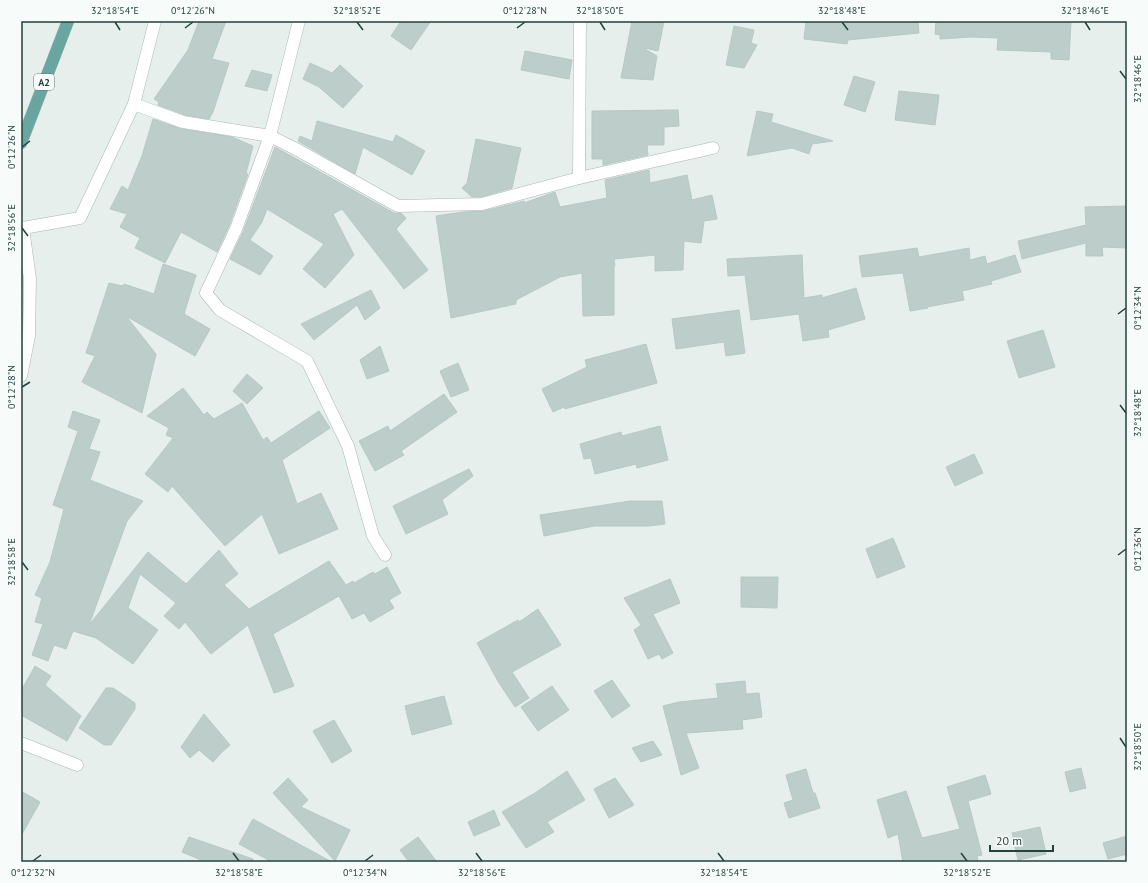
<svg xmlns="http://www.w3.org/2000/svg" width="1148" height="883" viewBox="0 0 1148 883" font-family="'PT Sans',sans-serif">
	<rect width="100%" height="100%" fill="#e6efec"/>
	<g fill="#bdcdc9" stroke="#b7c9c4">
		<path d="M199 21H226L212 59 229 63 213 112 209 119 185 115 158 105 159 102 154 99 188 50Z"/>
		<path d="M401 21H431L411 50 391 36Z"/>
		<path d="M632 21H664L658 51 645 48V49L657 56 653 80 621 78Z"/>
		<path d="M806 21H918L919 33 848 40 847 44 804 39Z"/>
		<path d="M936 21H1071L1069 60 1051 59V52L997 50 998 38 971 37 940 39V35L935 34Z"/>
		<path d="M734 26 754 30 751 43 757 45 744 68 726 65Z"/>
		<path d="M525 51 572 60 569 79 521 70Z"/>
		<path d="M310 63 332 73 340 65 363 86 343 108 319 87 303 79Z"/>
		<path d="M252 70 272 75 267 91 245 86Z"/>
		<path d="M854 76 875 82 865 112 844 105Z"/>
		<path d="M899 91 939 95 935 125 895 120Z"/>
		<path d="M678 110 679 126 664 127V145H647L648 155 603 165V159H592V111Z"/>
		<path d="M757 111 773 114 771 122 833 141 812 144 809 154 792 148 747 156Z"/>
		<path d="M153 119 182 129 232 137 253 146 246 173 248 174 229 226 217 252 181 232 165 263 135 248 140 238 120 227 127 214 110 209 122 186 128 190 142 156Z"/>
		<path d="M317 121 393 142 396 135 425 151 412 175 363 147 355 174 298 141 300 136 312 141Z"/>
		<path d="M476 139 521 148 512 188 481 197H472L462 188 467 183Z"/>
		<path d="M275 147 394 213H401L406 218 396 229 428 270 404 289 342 209 333 214 354 255 325 288 303 269 324 244 267 209 262 222 250 240 273 256 260 275 230 259 243 232Z"/>
		<path d="M649 170 650 183 687 175 692 200 712 195 717 219 704 221 701 243 684 241 683 270 655 271V255L614 259 615 266H614V315L583 316 582 273 560 277 516 300V304L451 318 436 216 463 212 484 211 524 201V203L555 192 560 207 607 198 605 180Z"/>
		<path d="M1127 206V248L1102 247 1103 256H1086V243L1022 259 1018 241 1086 225 1085 207Z"/>
		<path d="M917 248 919 257 969 248 970 260 985 256 987 264 1015 255 1021 272 991 281 992 284 962 291 964 300 927 307 928 308 910 311 903 273 862 277 859 256Z"/>
		<path d="M802 255 804 298 822 295V298L856 288 865 319 828 330 829 337 803 341 799 314 751 320 745 275 728 276 727 259Z"/>
		<path d="M163 264 196 275 184 314 210 329 195 356 126 316 156 354 142 413 82 382 95 356 86 353 109 283 123 286 124 284 154 294Z"/>
		<path d="M371 290 380 308 365 320 357 305 314 340 301 324Z"/>
		<path d="M739 310 745 353 726 356 724 342 676 349 672 319Z"/>
		<path d="M1043 330 1055 367 1019 378 1007 341Z"/>
		<path d="M646 344 657 383 565 409 564 407 553 412 542 389 587 367 585 360Z"/>
		<path d="M380 346 389 371 367 379 360 360Z"/>
		<path d="M458 363 469 390 451 397 440 371Z"/>
		<path d="M247 374 263 388 247 404 233 391Z"/>
		<path d="M183 388 204 415 207 412 214 419 242 403 263 440 267 437 271 443 319 411 330 428 282 460 297 504 321 493 338 529 279 554 262 514 225 546 172 486 168 492 145 474 173 438 166 435 169 428 147 416Z"/>
		<path d="M444 394 457 412 401 451 404 455 375 471 359 441 388 426 390 431Z"/>
		<path d="M73 411 100 420 89 449 100 452 90 480 143 501 127 521 89 625 148 552 186 584 219 550 238 574 224 585 249 609 329 561 346 585 353 581 354 583 373 572 375 574 387 567 401 593 389 600 394 608 370 622 364 613 352 619 339 596 273 634 294 686 274 693 248 625 211 654 185 622 179 629 164 616 176 603 140 574 128 608 158 630 133 664 96 638 73 631 66 649 54 645 48 661 32 655 43 624 35 622 42 598 35 595 50 562 64 509 53 505 78 431 68 427Z"/>
		<path d="M660 426 668 460 637 468 636 464 595 474 591 458 584 459 580 444 621 432 622 436Z"/>
		<path d="M974 454 983 473 955 486 946 467Z"/>
		<path d="M469 469 473 476 442 500 448 514 406 534 393 506Z"/>
		<path d="M630 501H662L665 524 649 526H594L544 536 540 515Z"/>
		<path d="M893 538 905 567 877 578 866 549Z"/>
		<path d="M741 577H778L777 608 741 607Z"/>
		<path d="M670 579 680 603 653 614 673 653 662 659 659 654 648 659 634 630 641 625 624 598Z"/>
		<path d="M538 609 561 645 512 672 529 698 515 707 499 683 477 643 518 620 519 622Z"/>
		<path d="M35 666 51 676 45 685 81 716 67 741 21 715V691Z"/>
		<path d="M612 680 630 706 612 718 594 691Z"/>
		<path d="M745 681 746 694 759 693 762 717 742 720 743 729 686 733 699 768 681 775 663 706 679 702 718 698 716 684Z"/>
		<path d="M552 686 569 710 538 731 521 707Z"/>
		<path d="M106 688H113L135 703V709L111 745H104L79 728Z"/>
		<path d="M444 696 452 724 412 735 405 706Z"/>
		<path d="M204 714 230 745 221 753 213 762 199 750 190 758 181 747Z"/>
		<path d="M334 720 352 751 332 763 313 731Z"/>
		<path d="M653 741 662 755 641 762 632 748Z"/>
		<path d="M1081 768 1086 788 1070 792 1065 772Z"/>
		<path d="M806 769 813 793H815L820 808 789 818 784 803 793 800 786 775Z"/>
		<path d="M567 771 585 800 547 822 554 832 526 848 502 812 535 793Z"/>
		<path d="M985 775 991 794 968 801 982 855 977 856 978 862H903L898 834 888 838 877 800 906 791 922 838 960 829 947 787Z"/>
		<path d="M288 778 308 800 301 807 350 830 335 861 273 793Z"/>
		<path d="M615 778 634 805 609 818 594 789Z"/>
		<path d="M21 791 40 802 21 836Z"/>
		<path d="M494 810 500 825 474 836 468 822Z"/>
		<path d="M253 819 332 862H272L239 844Z"/>
		<path d="M1040 827 1046 854 1018 860 1012 833Z"/>
		<path d="M1127 836V854L1108 859 1103 843Z"/>
		<path d="M189 837 253 859V862H206L182 852Z"/>
		<path d="M418 837 437 862H409L400 850Z"/>
	</g>
	<g fill="none" stroke-linecap="round" stroke-linejoin="round">
		<g stroke="#a8b8b4" stroke-width="13">
			<g id="minor">
				<path d="M299 21 270 136 236 229 206 293 220 310 307 361 348 446 373 536 385 555"/>
				<path d="M134 104 183 122 270 136 296 149 398 206 482 204 579 178 713 148"/>
				<path d="M579 178 580 21"/>
				<path d="M21 227 23 228 30 279 29 336 21 376"/>
				<path d="M23 228 80 218 134 104 155 21"/>
				<path d="M21 743 77 765"/>
			</g>
		</g>
		<g stroke="#c1cac9" stroke-width="13">
			<path id="primary" d="M21 143 68 21"/>
		</g>
		<use href="#minor" stroke="#fff" stroke-width="12"/>
		<use href="#primary" stroke="#69a69f" stroke-width="12"/>
	</g>
	<path fill="none" stroke="#23423e" stroke-width="1.5" d="M115 22 120 30M357 22 363 30M600 22 605 30M842 22 848 30M1085 22 1090 30M185 28 193 22M517 28 525 22M1120 71 1126 79M22 147 30 141M22 228 28 236M1118 314 1126 308M22 387 30 382M1120 405 1126 413M1118 555 1126 549M22 562 28 570M1120 738 1126 747M233 853 239 861M476 853 482 861M718 853 724 861M961 853 967 861M33 861 41 855M365 861 373 855"/>
	<g text-anchor="middle" dominant-baseline="central" stroke-width="3" stroke-linejoin="round" paint-order="stroke">
		<rect fill="#f7fbf9" stroke="#637a76" stroke-width="1" x="34" y="74" width="20" height="16" rx="3"/>
		<g font-size="10" font-weight="bold" fill="#23423e">
			<text x="44" y="82">A2</text>
		</g>
	</g>
	<rect width="1148" height="883" fill="none" stroke="#f7fbf9" stroke-width="44"/>
	<path d="M990 845v6h63v-6" fill="none" stroke="#23423e" stroke-width="2"/>
	<text x="996" y="845" font-size="12" fill="#23423e" stroke="#f7fbf9" stroke-width="3" paint-order="stroke">20 m</text>
	<rect x="22" y="22" width="1104" height="839" fill="none" stroke="#23423e" stroke-width="1.5"/>
	<g font-size="10" text-anchor="middle" fill="#23423e">
		<text x="115" y="14">32°18'54"E</text>
		<text x="193" y="14">0°12'26"N</text>
		<text x="357" y="14">32°18'52"E</text>
		<text x="525" y="14">0°12'28"N</text>
		<text x="600" y="14">32°18'50"E</text>
		<text x="842" y="14">32°18'48"E</text>
		<text x="1085" y="14">32°18'46"E</text>
		<text transform="translate(1137 79) rotate(-90)" y="4">32°18'46"E</text>
		<text transform="translate(11 147) rotate(-90)" y="4">0°12'26"N</text>
		<text transform="translate(11 228) rotate(-90)" y="4">32°18'56"E</text>
		<text transform="translate(1137 308) rotate(-90)" y="4">0°12'34"N</text>
		<text transform="translate(11 387) rotate(-90)" y="4">0°12'28"N</text>
		<text transform="translate(1137 413) rotate(-90)" y="4">32°18'48"E</text>
		<text transform="translate(1137 549) rotate(-90)" y="4">0°12'36"N</text>
		<text transform="translate(11 562) rotate(-90)" y="4">32°18'58"E</text>
		<text transform="translate(1137 747) rotate(-90)" y="4">32°18'50"E</text>
		<text x="33" y="876">0°12'32"N</text>
		<text x="239" y="876">32°18'58"E</text>
		<text x="365" y="876">0°12'34"N</text>
		<text x="482" y="876">32°18'56"E</text>
		<text x="724" y="876">32°18'54"E</text>
		<text x="967" y="876">32°18'52"E</text>
	</g>
</svg>
